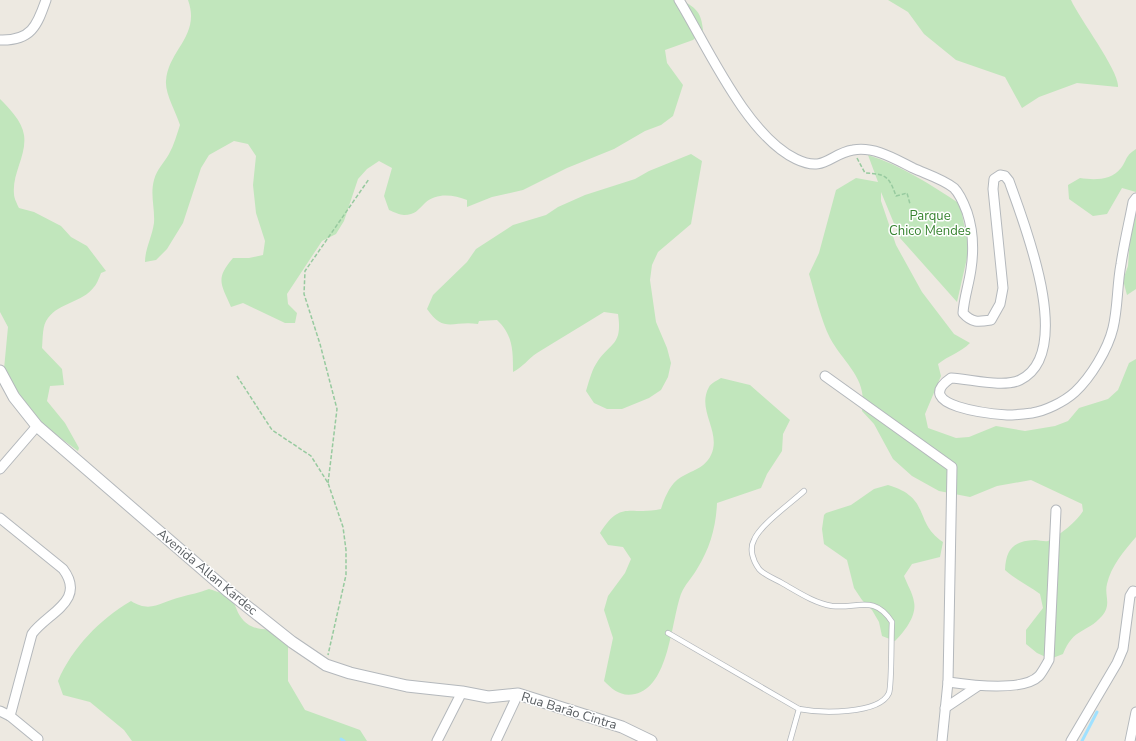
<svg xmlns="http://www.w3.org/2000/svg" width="1136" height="741" viewBox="0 0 1136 741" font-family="'Nunito Sans',sans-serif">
	<rect width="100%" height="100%" fill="#ede9e1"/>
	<g fill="#c1e6bc">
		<path d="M188 0H682C697 9 701 12 703 30L693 40 665 50 667 63 683 85 673 116 661 125 645 131 614 149 567 168 523 190 492 197 467 207V200C454 195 437 192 425 203 418 210 415 215 404 215 400 215 394 212 389 210L384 196 392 168 379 161 367 169 358 179 344 221 336 234 322 241 287 294 288 304 297 313 295 323H285L243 303 231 307C221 284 215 279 233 258H249L263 255 265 241 256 213 253 185 256 156 248 144 234 141 209 155 201 168 183 223 167 249 156 260 145 262C145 249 152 237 154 223 155 208 150 195 154 180 157 169 164 163 169 154 174 145 177 134 180 125 176 112 165 94 166 81 168 50 201 36 188 0Z"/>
		<path d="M888 0H1071C1079 18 1120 72 1118 87L1077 83 1039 97 1022 108 1005 77 956 60 924 34 908 12Z"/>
		<path d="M0 99C9 108 22 121 24 135 27 155 12 173 14 194 14 198 17 204 19 208L34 212 61 226 71 237 87 246 106 271 101 273C99 278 97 284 94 287 82 303 60 302 48 318 42 325 43 338 42 348L62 369 64 385 50 386 47 401 65 423 79 448 78 451 28 414 4 369 8 327 0 312Z"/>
		<path d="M1136 149V192L1122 188 1107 214 1093 216 1069 199 1068 185 1080 178C1093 180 1111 181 1121 168 1128 159 1124 157 1136 149Z"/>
		<path d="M691 154 702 161 691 224 658 252 652 265 650 280 656 322 667 348 671 363 668 377 661 390 649 398 622 409H607L594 403 586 391C589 382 591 372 596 364 609 342 623 347 618 314L604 312C582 326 559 339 537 353 528 359 523 367 513 372 513 350 513 335 497 320L479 321 478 324C453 320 444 334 427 309L433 295 467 262 476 249 513 225 546 215 558 207 585 195 635 179 649 171Z"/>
		<path d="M868 155C901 165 931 185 960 204L969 249 957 302 900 238 881 192V201L896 245 922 292 954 334 970 343C961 352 948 356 938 364L941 376 925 414 928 428 956 438 969 437 996 426 1025 431 1055 426 1068 421 1079 408 1108 399 1118 390 1129 363 1136 359V537C1124 551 1111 566 1107 584 1104 596 1112 604 1102 616 1086 634 1074 627 1063 654L1050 659 1037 653 1026 644V630L1043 608 1040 594C1028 585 1016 580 1005 570 1006 549 1013 541 1035 540 1039 540 1045 542 1048 541 1058 537 1078 520 1083 511L1082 504 1031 480 997 486 970 497 939 491 912 476 893 459 874 424 862 411C868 378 844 364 830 338 821 320 815 294 809 274L819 253 836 190 856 178 878 182Z"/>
		<path d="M1136 203V289L1127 295 1123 280 1128 266 1131 222Z"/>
		<path d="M721 378 750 385 790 420 783 434 782 451 767 474 761 488 717 503C716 527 710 548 697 569 692 578 685 584 681 594 671 622 669 687 635 694 621 697 613 690 604 681L613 638 604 610 608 596 625 573 631 559 623 547 608 545 600 533C621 499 630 516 661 509 664 499 669 487 677 480 688 471 704 470 711 455 722 432 696 410 709 387 711 383 718 380 721 378Z"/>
		<path d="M888 485C932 498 913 522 943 542L940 557 912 564 904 576C907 584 913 594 914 602 917 616 904 632 895 641L882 636 879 622 872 610 862 600 854 588 847 560 824 544 822 529 824 515 826 513 851 505 874 489Z"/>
		<path d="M209 589C218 592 227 594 233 602 236 606 237 612 240 616 249 630 263 630 278 629L288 639V681L305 710 360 730 367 741H132L124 730 90 702 63 695 58 681C72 648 100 619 131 601 151 614 162 601 181 597 191 594 199 593 209 589Z"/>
	</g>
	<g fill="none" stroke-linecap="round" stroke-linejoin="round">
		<g stroke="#a0e1ff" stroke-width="3">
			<path d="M341 739 344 741"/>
			<path d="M1082 741 1097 712"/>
		</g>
		<g stroke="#b4b8bc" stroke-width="6">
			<g id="service">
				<path d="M668 633 799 709C820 713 879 715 889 693 892 685 891 634 892 622 874 594 858 609 832 606 814 603 798 592 782 583 775 579 764 575 759 569 753 561 749 549 754 540 760 525 791 503 804 491"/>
				<path d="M790 741 799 709"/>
			</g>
		</g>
		<g stroke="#b4b8bc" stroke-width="11">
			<g id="minor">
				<path d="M679 0C707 46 747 136 796 159 825 173 829 154 853 150 874 146 895 159 913 168 926 174 943 179 954 188 960 194 964 204 967 212 973 230 974 249 971 269 969 284 964 298 963 313 972 323 978 322 991 320L1000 304 1003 288 993 189 994 179 1000 175 1005 176 1009 181C1024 223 1076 353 1020 380 1003 388 971 379 951 378 910 406 992 414 1007 415 1015 415 1024 414 1032 413 1045 411 1064 402 1075 392 1091 377 1108 349 1113 328 1118 307 1117 285 1121 264 1124 244 1129 223 1133 202L1136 198"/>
				<path d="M0 40C31 41 37 26 46 0"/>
				<path d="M825 376 952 467 948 682 942 741"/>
				<path d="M0 469 37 426"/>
				<path d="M0 518 63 569C87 601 47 613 32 634L10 716"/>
				<path d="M948 682C969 685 1023 692 1039 676 1043 671 1046 665 1049 660L1056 510"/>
				<path d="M945 708 978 686"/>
				<path d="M0 711 10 716 38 739"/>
				<path d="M437 741 462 692"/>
				<path d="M496 741 518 694"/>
				<path d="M1071 741 1117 663 1123 649 1130 596 1133 591 1136 592"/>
				<path d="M1130 741 1136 712"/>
			</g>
		</g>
		<g stroke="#b4b8bc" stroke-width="13">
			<path id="tertiary" d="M0 371 14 397 37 426 229 592 292 642 326 665 350 673 407 686 462 692 488 697 518 694 622 727 651 741"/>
		</g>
		<g stroke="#97ca9f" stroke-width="1.5" stroke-dasharray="4 2" stroke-linecap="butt">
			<path d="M857 158 865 173C886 174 889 176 896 196L907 193 910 204"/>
			<path d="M237 376 272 430 311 456 328 483 343 527 346 550V575L328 655"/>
			<path d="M328 483 337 409 320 344 304 294 305 271 369 179"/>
		</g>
		<use href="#service" stroke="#fff" stroke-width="4.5"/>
		<use href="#minor" stroke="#fff" stroke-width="9"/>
		<use href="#tertiary" stroke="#fff" stroke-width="11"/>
	</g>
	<g text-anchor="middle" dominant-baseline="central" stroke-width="3" stroke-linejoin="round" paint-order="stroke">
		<g font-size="13" fill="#378330" stroke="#fff">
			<text x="930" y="216">Parque<tspan x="930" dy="15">Chico Mendes</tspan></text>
		</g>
		<g font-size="13" fill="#5a5f63" stroke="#fff">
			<text transform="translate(207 572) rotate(40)">Avenida Allan Kardec</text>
			<text transform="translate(569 711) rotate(17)">Rua Barão Cintra</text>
		</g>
	</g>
</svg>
